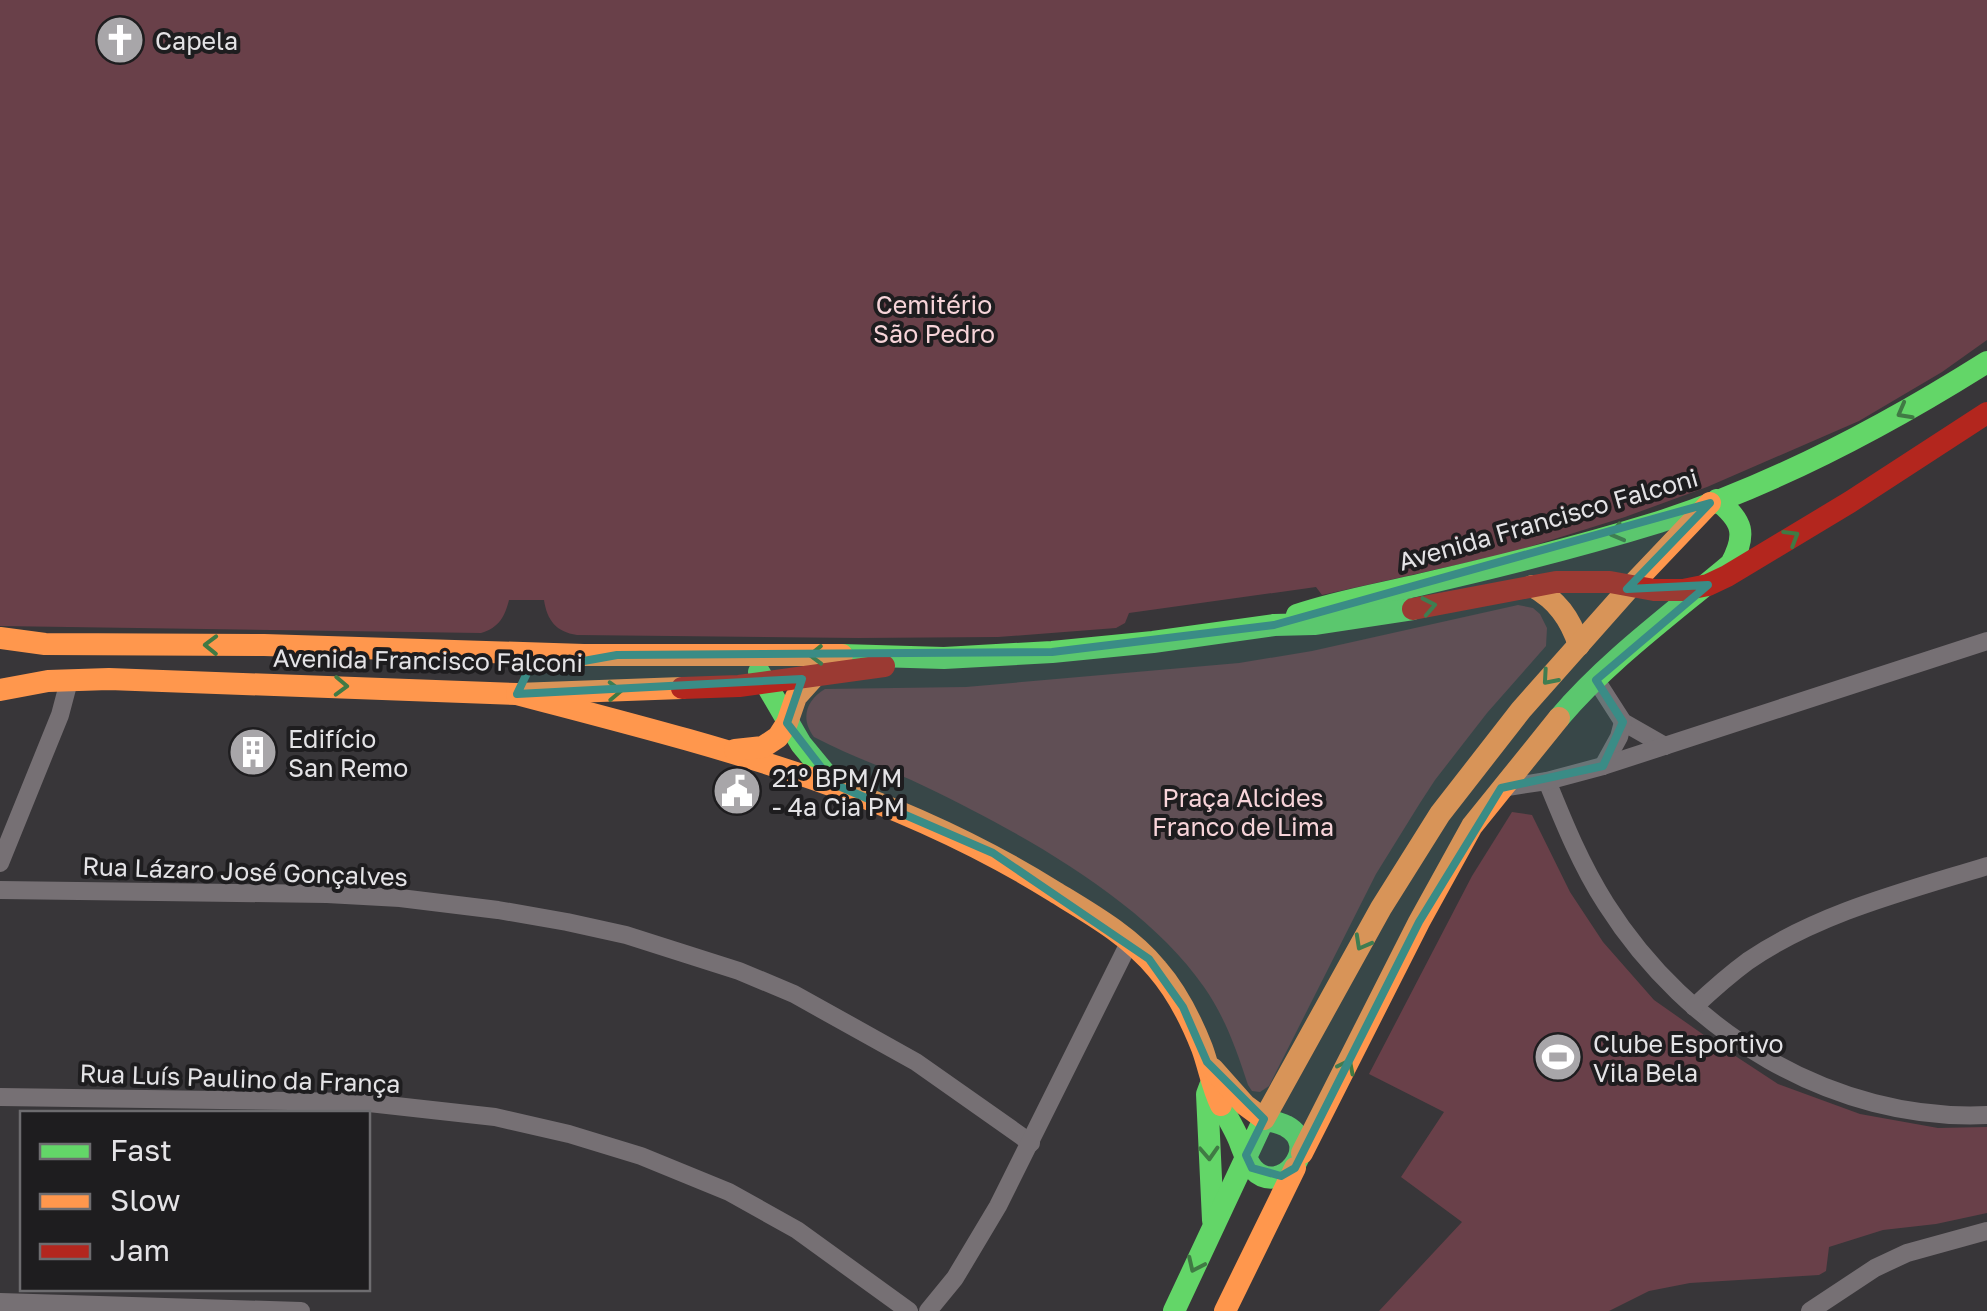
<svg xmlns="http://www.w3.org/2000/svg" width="1987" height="1311" viewBox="0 0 1987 1311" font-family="'Golos Text',sans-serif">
	<rect width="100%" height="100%" fill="#383639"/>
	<g fill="#694049">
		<path d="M0 0H1987V340L1942 372 1859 421 1707 487 1625 517 1510 553 1322 595 1316 587 1129 613 1125 623 1116 628 998 637 858 638 577 635C556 632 547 620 544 600H509C505 616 499 628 481 633L0 626Z"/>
		<path d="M1518 605 1533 608 1540 614 1547 628 1546 646 1487 713 1435 780 1420 803 1376 874 1269 1086 1260 1092 1252 1091 1248 1085C1237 1051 1225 1017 1204 987 1144 900 1021 833 926 787 889 769 850 756 814 737 800 719 806 700 825 689L966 687 1239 663 1312 651Z"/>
		<path d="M1512 812 1532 815 1570 892 1603 942 1654 1000 1711 1040 1778 1084 1860 1114 1938 1128 1987 1127V1213L1936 1224 1883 1230 1829 1247 1826 1271 1819 1275 1690 1283 1649 1291 1609 1311H1379L1462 1222 1401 1177 1444 1112 1369 1074 1472 876Z"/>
	</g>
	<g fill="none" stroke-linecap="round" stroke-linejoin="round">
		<g stroke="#767074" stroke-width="18">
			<path d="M1596 680 1623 722 1665 746"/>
			<path d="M1603 766 1619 737 1623 722"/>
			<path d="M1547 781C1564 823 1581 865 1606 904 1687 1032 1833 1122 1987 1115"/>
			<path d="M1501 788 1547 781 1603 766 1987 641"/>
			<path d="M0 863 60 715 69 681"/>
			<path d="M0 890 327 894 400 898 498 910 567 922 626 935 739 971 794 994 916 1062 1031 1143"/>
			<path d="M1694 1007C1711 991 1729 975 1748 961 1818 913 1906 891 1987 866"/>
			<path d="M0 1097 360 1102 495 1117 569 1134 641 1156 729 1192 797 1230 909 1311"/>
			<path d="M0 1302 301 1311"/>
			<path d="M928 1311 955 1278 998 1206 1130 941"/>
			<path d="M1810 1311 1875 1268 1907 1253 1987 1231"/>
		</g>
		<g stroke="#63d668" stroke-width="22">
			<path d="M1297 615C1338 601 1381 594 1423 584 1502 566 1581 546 1659 522 1771 486 1887 425 1987 362"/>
			<path d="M842 655 944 658 1052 652 1153 642 1274 625 1314 624 1413 609"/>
			<path d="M759 672 801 744 834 784"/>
			<path d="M1559 718C1608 660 1673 613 1731 564 1747 534 1743 521 1717 500"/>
			<path d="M1210 1086 1207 1094 1213 1220"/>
			<path d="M1174 1311 1264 1119C1271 1121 1280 1123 1286 1126 1323 1146 1280 1198 1253 1169 1246 1161 1243 1150 1239 1140 1234 1128 1227 1117 1221 1105"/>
		</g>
		<g stroke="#ff974d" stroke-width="22">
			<path d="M1532 586C1557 600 1570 618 1579 645"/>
			<path d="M0 638 45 644 264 645 584 655H842"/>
			<path d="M0 690 48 681 109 679 517 694 682 688"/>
			<path d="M517 694C706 744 888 787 1055 892 1091 914 1130 936 1157 969 1177 992 1191 1020 1202 1048 1209 1067 1212 1087 1221 1105"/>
			<path d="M735 750 763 747 778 737 787 723 796 697 814 677"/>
			<path d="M1213 1069 1245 1105 1264 1119 1381 908 1440 814 1521 710 1631 586 1710 503"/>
			<path d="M1302 1153 1419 922 1472 826 1559 718"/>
			<path d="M1225 1311 1295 1168"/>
		</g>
		<g stroke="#b3261e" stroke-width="22">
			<path d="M1413 609 1556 582H1610L1654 590H1683L1708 585 1727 576 1850 502 1987 413"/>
			<path d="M682 688 739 686 884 666"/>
		</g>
	</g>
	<defs><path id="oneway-chevron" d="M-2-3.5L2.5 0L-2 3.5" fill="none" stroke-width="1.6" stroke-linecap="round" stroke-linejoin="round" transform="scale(2.5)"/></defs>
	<g stroke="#407a44">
		<use href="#oneway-chevron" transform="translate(1904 412) rotate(151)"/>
		<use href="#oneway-chevron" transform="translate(1617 533) rotate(165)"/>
		<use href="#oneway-chevron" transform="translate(1792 537) rotate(-31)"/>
		<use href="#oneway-chevron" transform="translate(1429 606) rotate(-11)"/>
		<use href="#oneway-chevron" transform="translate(211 645) rotate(-179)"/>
		<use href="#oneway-chevron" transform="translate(816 655) rotate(179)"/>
		<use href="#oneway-chevron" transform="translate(1549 678) rotate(131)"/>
		<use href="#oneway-chevron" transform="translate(341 686) rotate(2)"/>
		<use href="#oneway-chevron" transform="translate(615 691) rotate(-2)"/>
		<use href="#oneway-chevron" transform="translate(1362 943) rotate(119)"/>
		<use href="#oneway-chevron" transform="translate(1347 1066) rotate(-63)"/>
		<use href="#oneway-chevron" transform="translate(1209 1153) rotate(87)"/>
		<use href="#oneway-chevron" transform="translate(1195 1265) rotate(115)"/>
	</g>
	<path fill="#3a8c86" fill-opacity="0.2" stroke="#3a8c86" stroke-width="8" stroke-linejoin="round" d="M1710 503 1627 589 1708 585 1596 680 1623 722 1603 766 1501 788 1419 922 1295 1168 1281 1176 1252 1168 1246 1155 1264 1119 1207 1062 1183 1007 1149 959 993 853 834 784 787 723 802 679 517 694 528 671 617 655 1052 652 1274 625Z"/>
	<defs>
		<g id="church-disc" transform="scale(2.5)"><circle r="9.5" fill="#a8a6a9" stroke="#1e1d1f"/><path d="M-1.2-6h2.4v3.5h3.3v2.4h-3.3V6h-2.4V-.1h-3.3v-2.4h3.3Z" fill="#fff"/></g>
		<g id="building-disc" transform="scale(2.5)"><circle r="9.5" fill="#a8a6a9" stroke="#1e1d1f"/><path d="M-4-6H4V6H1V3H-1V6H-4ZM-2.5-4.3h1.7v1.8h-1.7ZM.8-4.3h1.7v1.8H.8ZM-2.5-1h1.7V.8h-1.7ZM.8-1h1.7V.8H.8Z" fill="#fff"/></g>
		<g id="civic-disc" transform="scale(2.5)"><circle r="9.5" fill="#a8a6a9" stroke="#1e1d1f"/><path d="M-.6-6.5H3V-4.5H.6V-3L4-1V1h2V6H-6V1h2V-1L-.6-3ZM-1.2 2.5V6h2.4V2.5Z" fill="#fff"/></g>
		<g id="stadium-disc" transform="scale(2.5)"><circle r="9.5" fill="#a8a6a9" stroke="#1e1d1f"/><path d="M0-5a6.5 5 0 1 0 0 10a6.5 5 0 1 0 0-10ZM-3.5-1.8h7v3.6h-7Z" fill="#fff"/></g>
	</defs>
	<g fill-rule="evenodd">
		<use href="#church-disc" x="120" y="40"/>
		<use href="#building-disc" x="253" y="752"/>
		<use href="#civic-disc" x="737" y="791"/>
		<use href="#stadium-disc" x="1558" y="1057"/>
	</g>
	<g text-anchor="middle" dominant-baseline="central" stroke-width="8" stroke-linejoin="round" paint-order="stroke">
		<g font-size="25" fill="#e4e3e6" stroke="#1e1d1f" text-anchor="start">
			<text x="155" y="40">Capela</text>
			<text x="288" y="738">Edifício<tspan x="288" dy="29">San Remo</tspan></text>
			<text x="772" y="777">21º BPM/M<tspan x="772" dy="29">- 4ª Cia PM</tspan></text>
			<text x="1593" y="1043">Clube Esportivo<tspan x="1593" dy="29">Vila Bela</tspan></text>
		</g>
		<g font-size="25" fill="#f7d4d9" stroke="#1e1d1f">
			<text x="934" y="304">Cemitério<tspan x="934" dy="29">São Pedro</tspan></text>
			<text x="1243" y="797">Praça Alcides<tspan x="1243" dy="29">Franco de Lima</tspan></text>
		</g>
		<g font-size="25" fill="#e4e3e6" stroke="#1e1d1f">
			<text transform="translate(1548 519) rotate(-16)">Avenida Francisco Falconi</text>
			<text transform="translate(428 660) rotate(1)">Avenida Francisco Falconi</text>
			<text transform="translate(245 871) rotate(2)">Rua Lázaro José Gonçalves</text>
			<text transform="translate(240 1078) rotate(2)">Rua Luís Paulino da França</text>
		</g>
	</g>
	<rect x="20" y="1111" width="350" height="180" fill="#1e1d1f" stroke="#6d6c6f" stroke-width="2.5"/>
	<rect x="40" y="1144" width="50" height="15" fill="#63d668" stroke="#6d6c6f" stroke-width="2.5"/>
	<text x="110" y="1161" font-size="30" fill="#e4e3e6">Fast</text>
	<rect x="40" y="1194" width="50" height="15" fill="#ff974d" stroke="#6d6c6f" stroke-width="2.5"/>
	<text x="110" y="1211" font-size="30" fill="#e4e3e6">Slow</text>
	<rect x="40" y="1244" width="50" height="15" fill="#b3261e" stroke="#6d6c6f" stroke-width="2.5"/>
	<text x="110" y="1261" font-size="30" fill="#e4e3e6">Jam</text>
</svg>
